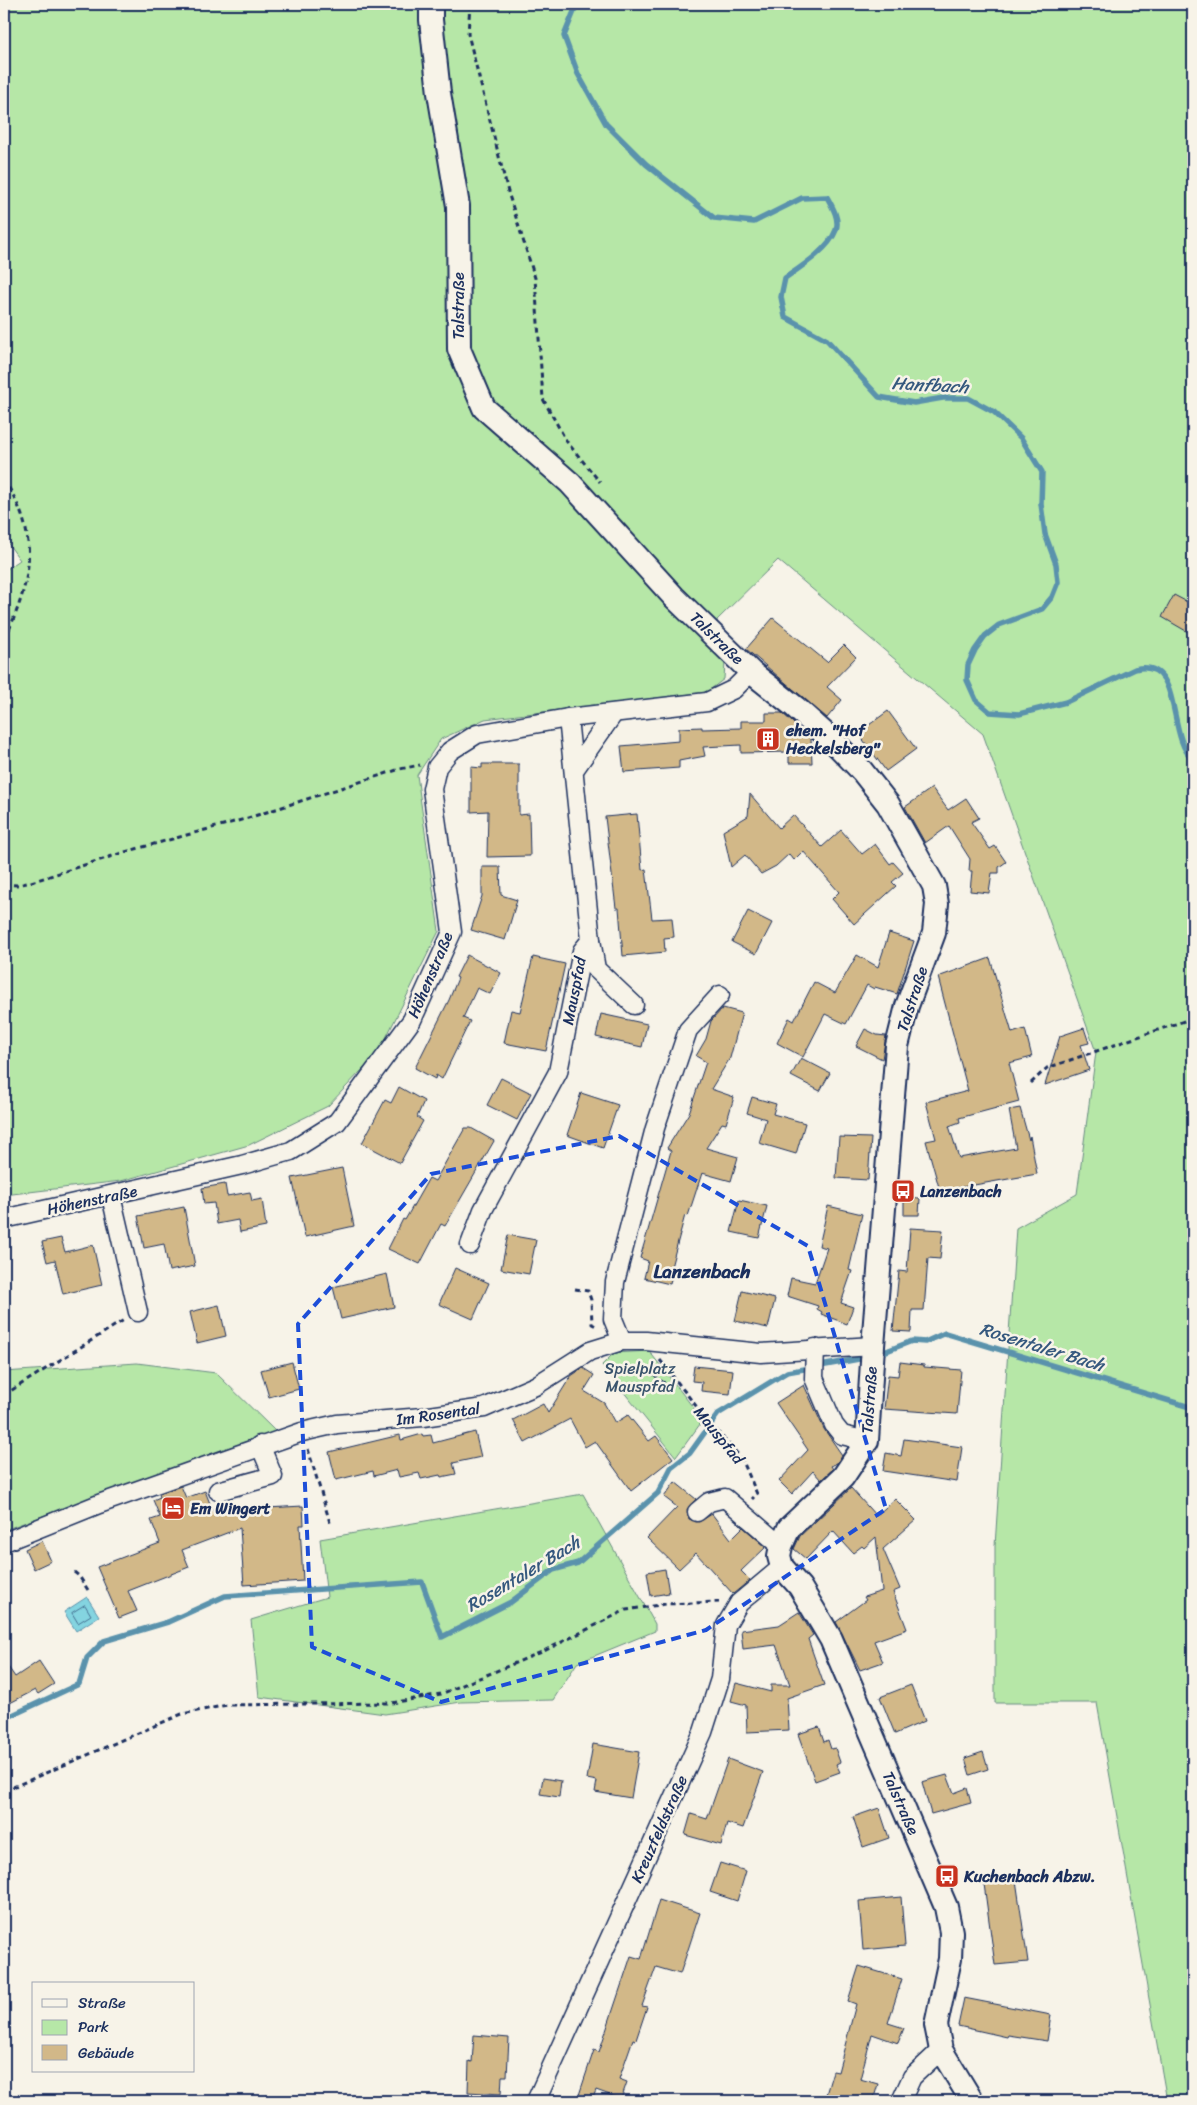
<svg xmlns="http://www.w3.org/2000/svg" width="1197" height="2105" viewBox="0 0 1197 2105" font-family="Sriracha,sans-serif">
	<rect width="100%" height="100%" fill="#f7f3e8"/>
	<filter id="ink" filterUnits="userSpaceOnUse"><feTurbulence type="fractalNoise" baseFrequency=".02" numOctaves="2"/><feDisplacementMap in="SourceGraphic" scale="10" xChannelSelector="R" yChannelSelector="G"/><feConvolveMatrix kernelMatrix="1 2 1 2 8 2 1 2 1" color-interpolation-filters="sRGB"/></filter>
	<g filter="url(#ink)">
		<g fill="#b6e7a7" stroke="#688b82">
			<path d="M4 4H1193V2101H1167L1097 1703H995V1546L1016 1228 1077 1194 1096 1052 983 734 778 560 717 620 725 662 724 679 707 692 485 719 441 739 417 775 439 931 379 1052 328 1106 249 1145 121 1181 4 1195V571L20 560 4 538Z"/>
			<path d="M649 1351 703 1420 676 1457 602 1365 614 1353Z"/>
			<path d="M137 1363 216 1373 276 1432 4 1530V1372Z"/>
			<path d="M583 1494 655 1624V1631L577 1663 553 1700 461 1702 385 1714 259 1697 251 1620 327 1597 320 1539Z"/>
		</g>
		<path fill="#84d4e0" stroke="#5a92ac" d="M87 1597 99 1616 76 1631 64 1612Z"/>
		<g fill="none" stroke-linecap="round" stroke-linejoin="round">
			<path stroke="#457192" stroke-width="1" d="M85 1605 91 1615 78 1623 72 1613Z"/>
			<g stroke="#5a92ac" stroke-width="5.5">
				<path d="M577 4 564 36 578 74 606 124 646 164 714 218 754 222 802 198 827 197C832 206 840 219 836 230 829 249 801 267 785 278L781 297 785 317 827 340 879 397 914 403 943 398H968L994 412 1021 438 1042 472 1041 504 1045 534 1056 564 1058 582 1052 597 1042 609 999 625 985 636 975 650 968 665 967 680 976 700 990 712 1019 714 1066 702 1135 669C1184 657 1166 738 1193 759"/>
				<path d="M884 1352 912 1341 925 1342 945 1333 1193 1408"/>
				<path d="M4 1719 79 1684 87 1658 104 1641 168 1622 225 1596 422 1582 442 1637 511 1602 553 1570 578 1563 658 1493 671 1468 690 1453 718 1414 787 1372 859 1359"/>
			</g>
		</g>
		<g fill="#d2b888" stroke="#1b2f5e">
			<path d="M1174 595 1193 605V635L1162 617Z"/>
			<path d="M773 618 827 662 844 645 856 657 827 687 842 700 827 718 746 649Z"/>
			<path d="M888 711 916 749 886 771 858 733Z"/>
			<path d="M766 713H782L811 739 812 763H789V752L741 753V745L703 747 705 756 679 761V768L624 772 621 746 679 741V728L702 727V729L741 728V721H766Z"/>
			<path d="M482 764H519V815L529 814 530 856 487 857 488 811 471 812V767L482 768Z"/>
			<path d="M932 788 948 810 966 798 979 818 971 822 990 849 995 846 1006 862 999 867V873H992L989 893 970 891 972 871H969L970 859 949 826 925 843 905 807Z"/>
			<path d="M750 794 779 828 793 815 822 847 841 830 862 854 875 844 890 864 893 862 903 873 892 882 896 886 854 924 832 899 839 892 803 851 794 860 789 854 776 866 761 874 745 855 731 867 723 831 748 816Z"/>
			<path d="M637 814 642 870 646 869 652 919 672 918 674 937 664 938 665 952 623 956 619 908H616L605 817Z"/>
			<path d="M482 867H500L501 895 517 900 505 940 471 930 482 896Z"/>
			<path d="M748 911 772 923 756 954 732 942Z"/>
			<path d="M889 933 914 941 897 994 875 987 874 989 867 985 846 1024 825 1014 803 1057 777 1043 789 1018 794 1021 814 982 835 993 857 955 878 967Z"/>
			<path d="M467 955 501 973 490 994 477 988 463 1018 470 1021 442 1079 436 1075 435 1079 415 1068 449 1000 458 978 456 977Z"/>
			<path d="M533 957 565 964 546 1051 504 1043 511 1010 520 1012Z"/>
			<path d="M990 958 1012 1033 1025 1029 1032 1057 1009 1063 1019 1102 959 1118 960 1122 949 1126 959 1158 1016 1148 1009 1110 1020 1108 1029 1140 1030 1136 1037 1174 940 1191 926 1141 936 1139 926 1102 968 1091 938 977Z"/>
			<path d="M723 1008 742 1013 730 1058 711 1089 734 1097 726 1124 722 1123 706 1148 738 1157 731 1181 702 1173 688 1216 685 1215 671 1267 674 1268 670 1284 644 1278 648 1261 640 1258 671 1151 667 1148 689 1113 706 1062 696 1056 706 1039 711 1021Z"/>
			<path d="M601 1014 647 1024 642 1047 596 1037Z"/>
			<path d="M1084 1028 1089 1043 1081 1045 1089 1070 1045 1085 1060 1036Z"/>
			<path d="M865 1029 877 1035 886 1036 882 1059 856 1046Z"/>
			<path d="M801 1058 830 1073 820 1091 791 1076Z"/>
			<path d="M501 1078 531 1093 517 1120 487 1105Z"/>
			<path d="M399 1087 424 1101 417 1117 423 1121 400 1163 362 1143 385 1100 391 1103Z"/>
			<path d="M581 1093 618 1105 603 1148 567 1135Z"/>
			<path d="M752 1097 776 1104 773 1114 805 1123 796 1154 759 1143 766 1119 747 1113Z"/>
			<path d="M465 1128H471L494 1141 445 1226 441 1224 420 1264 388 1249 403 1219 405 1220 429 1178 435 1181Z"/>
			<path d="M839 1137 871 1138 868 1180 836 1178Z"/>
			<path d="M342 1168 354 1226 305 1237 292 1178Z"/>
			<path d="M225 1184 227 1196 250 1192 252 1201 262 1199 266 1227 240 1232 238 1220 217 1224 214 1203 204 1204 202 1188Z"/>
			<path d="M904 1197 920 1198 919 1215H904Z"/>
			<path d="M739 1200 767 1206 759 1238 731 1232Z"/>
			<path d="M828 1206 862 1214 849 1270 852 1271 841 1303 853 1307 847 1324 821 1314 822 1312 817 1309 818 1306 787 1296 791 1278 815 1283 827 1248 819 1246Z"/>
			<path d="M184 1207 195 1266 169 1271 164 1244 144 1248 138 1216Z"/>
			<path d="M910 1228 943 1230 940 1259 928 1258 924 1310H912L911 1332 893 1331 899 1271 907 1272Z"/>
			<path d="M508 1235 536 1240 529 1274 501 1269Z"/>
			<path d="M61 1238 65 1252 93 1245 102 1285 63 1294 55 1260 47 1262 42 1242Z"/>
			<path d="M455 1268 489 1283 473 1319 439 1304Z"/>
			<path d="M387 1274 394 1307 341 1319 333 1287Z"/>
			<path d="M742 1291 775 1299 768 1328 735 1321Z"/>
			<path d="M219 1305 226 1336 197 1343 190 1312Z"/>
			<path d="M292 1362 299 1389 269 1397 261 1370Z"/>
			<path d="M900 1362 924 1365V1367L961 1370 957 1414 884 1409 888 1375 898 1376Z"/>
			<path d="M694 1366 733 1370 730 1394 701 1391 702 1382 692 1381Z"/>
			<path d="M583 1368 594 1375 584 1391 604 1403 615 1423 628 1415 649 1441 656 1436 673 1458 631 1491 595 1441 585 1447 570 1419 525 1443 513 1420 543 1404 548 1413 571 1376Z"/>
			<path d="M804 1385 824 1429 842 1455 837 1463 831 1466 833 1469 821 1480 813 1471 792 1494 779 1481 808 1450 776 1403Z"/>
			<path d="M475 1432 481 1457 453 1463 456 1474 441 1477 440 1475 421 1479 419 1473 399 1477 397 1470 374 1476 373 1471 336 1480 329 1452 400 1435 401 1440 422 1434 423 1436 431 1435 433 1443Z"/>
			<path d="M904 1439 962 1447 957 1482 883 1471 886 1453 901 1456Z"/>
			<path d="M675 1482 696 1499 687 1509 689 1519 699 1522 712 1514 731 1539 743 1527 766 1547 741 1571 750 1580 733 1594 696 1553 679 1569 647 1538 677 1507 664 1497Z"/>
			<path d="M181 1486 186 1498 205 1491 213 1511 303 1506 304 1525H300L303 1581 244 1585 240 1528 182 1550 189 1567 128 1591 137 1611 119 1618 97 1567 160 1543 151 1520 160 1517 153 1500 160 1497 159 1494Z"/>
			<path d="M851 1488 876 1516 895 1499 916 1520 883 1549 900 1589 893 1592 907 1629 874 1641 883 1662 860 1670 836 1622 866 1600 864 1597 882 1591 876 1537 864 1548 862 1546 853 1553 833 1531 806 1559 794 1549 800 1536Z"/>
			<path d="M42 1541 51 1561 34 1569 25 1549Z"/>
			<path d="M665 1569 669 1593 651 1596 647 1572Z"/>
			<path d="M799 1612 813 1635 808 1639 824 1685 787 1698 789 1730 747 1732 746 1705 731 1701 736 1683 771 1692V1685H790L776 1645 743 1649 741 1630 779 1625Z"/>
			<path d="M4 1661 15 1677 39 1661 54 1684 38 1694 35 1690 8 1704 4 1696Z"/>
			<path d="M911 1685 925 1721 895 1734 880 1697Z"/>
			<path d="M819 1727 824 1742 828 1740 831 1749 835 1748 840 1762 836 1764 840 1772 815 1781 798 1734Z"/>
			<path d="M593 1744 639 1752 631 1798 595 1792 597 1781 587 1779Z"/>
			<path d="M983 1752 988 1769 970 1775 965 1758Z"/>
			<path d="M728 1759 763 1772 743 1828 727 1823 721 1845 685 1835 691 1814 707 1819Z"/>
			<path d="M947 1775 954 1793 967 1788 971 1803 931 1814 922 1782Z"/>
			<path d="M543 1778 561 1781 559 1797 540 1794Z"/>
			<path d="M879 1808 889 1838 863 1847 853 1817Z"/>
			<path d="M720 1863 746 1871 737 1901 710 1892Z"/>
			<path d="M1016 1880 1028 1962 995 1965 984 1884Z"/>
			<path d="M901 1897 905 1946 863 1950 859 1901Z"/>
			<path d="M659 1900 700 1913 680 1974 656 1967 642 2006 647 2007 636 2040 633 2039 619 2079 627 2082 621 2099 596 2090 592 2101H577L594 2050 599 2052 631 1956 641 1959Z"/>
			<path d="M859 1966 902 1979 888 2023 904 2028 898 2043 872 2034 860 2079 878 2084 873 2101H824L833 2071 838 2072 856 2004 848 2001Z"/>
			<path d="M964 1998 1051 2015 1047 2041 1008 2035 1007 2037 958 2026Z"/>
			<path d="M474 2035 509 2038 507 2076H502L501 2094 468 2092 469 2061 472 2062Z"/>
		</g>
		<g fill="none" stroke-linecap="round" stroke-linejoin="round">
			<g stroke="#1b2f5e" stroke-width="21">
				<g id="minor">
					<path d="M574 770 614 713"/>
					<path d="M591 940 596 969 634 1005"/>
					<path d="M111 1196 138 1312"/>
					<path d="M4 1219 242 1165 291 1151 337 1122 412 1020 452 932 432 789 437 767 450 751 477 734 568 718 707 702 734 689 751 672"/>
					<path d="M470 1245 483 1210 558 1072 582 951 591 940 568 718"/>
					<path d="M622 1341 613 1319 615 1282 655 1128 688 1030 720 995"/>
					<path d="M815 1348 814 1378 834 1425 842 1435 867 1441"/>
					<path d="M218 1491 273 1476 260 1445"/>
					<path d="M697 1512 709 1502 725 1498 781 1546"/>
					<path d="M7 1541 99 1504 302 1432 337 1424 423 1417 484 1408 535 1386 590 1351 622 1341H646L761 1353 873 1346"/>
					<path d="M536 2101 703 1732 720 1679 726 1625 739 1603 782 1567"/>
					<path d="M901 2101 912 2077 941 2050"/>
				</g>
			</g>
			<g stroke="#1b2f5e" stroke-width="26">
				<path id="major" d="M431 4V20L439 93 458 206 459 349 484 408 570 483 674 597 751 672 795 707 834 742 862 771 888 804 934 886 937 904 934 933 907 1006 897 1046 873 1346 867 1441 843 1477 789 1528 781 1546 779 1556 782 1567 800 1587 831 1639 946 1907 951 1932 950 1959 936 2025 941 2050 972 2101"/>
			</g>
			<g stroke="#1b2f5e" stroke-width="3" stroke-dasharray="5 4" stroke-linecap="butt">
				<path d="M470 4 468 34 508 192 535 278 543 399 567 442 600 482"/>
				<path d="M1187 4 1193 18"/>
				<path d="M4 480C42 538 31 582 4 641"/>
				<path d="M4 884 18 885 31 882 125 852 245 819 400 769 420 765"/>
				<path d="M1031 1083 1047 1068 1193 1018"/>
				<path d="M575 1289 588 1291 591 1300 592 1324 596 1326"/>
				<path d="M660 1360 707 1420 742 1459 757 1494 752 1499"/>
				<path d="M654 1374 662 1382 670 1385 677 1381"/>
				<path d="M4 1395 124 1320"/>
				<path d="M308 1449 331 1526"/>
				<path d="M74 1572 79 1576 88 1590"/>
				<path d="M4 1791 182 1714 227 1705 392 1703 441 1694 544 1651 626 1610 666 1604 719 1602"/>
			</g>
			<use href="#minor" stroke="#f7f3e8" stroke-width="18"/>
			<use href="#major" stroke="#f7f3e8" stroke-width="22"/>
		</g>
	</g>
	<path fill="none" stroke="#1d4ed8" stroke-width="4" stroke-dasharray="10 6" stroke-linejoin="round" d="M619 1136 808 1246 886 1509 706 1630 441 1702 312 1647 298 1324 431 1174Z"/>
	<defs>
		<g id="building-square" transform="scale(1.25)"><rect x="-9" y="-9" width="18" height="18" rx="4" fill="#c8321e" stroke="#f7f3e8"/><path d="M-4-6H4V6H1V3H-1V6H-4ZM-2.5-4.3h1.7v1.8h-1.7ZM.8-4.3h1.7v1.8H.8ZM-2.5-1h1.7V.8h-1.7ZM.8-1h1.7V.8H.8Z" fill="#fff"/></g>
		<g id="bus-square" transform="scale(1.25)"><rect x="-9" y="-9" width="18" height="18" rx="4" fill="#c8321e" stroke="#f7f3e8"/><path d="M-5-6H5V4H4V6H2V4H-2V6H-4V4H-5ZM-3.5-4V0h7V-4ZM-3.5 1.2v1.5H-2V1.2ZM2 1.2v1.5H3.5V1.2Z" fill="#fff"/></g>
		<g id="hotel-square" transform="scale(1.25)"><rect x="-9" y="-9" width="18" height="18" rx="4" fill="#c8321e" stroke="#f7f3e8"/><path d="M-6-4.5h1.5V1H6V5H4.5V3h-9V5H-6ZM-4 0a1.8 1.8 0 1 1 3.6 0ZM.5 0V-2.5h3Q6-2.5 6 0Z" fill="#fff"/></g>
	</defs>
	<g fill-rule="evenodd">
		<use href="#building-square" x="768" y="739"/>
		<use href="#bus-square" x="903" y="1191"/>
		<use href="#hotel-square" x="173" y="1508"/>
		<use href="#bus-square" x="947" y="1876"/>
	</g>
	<g text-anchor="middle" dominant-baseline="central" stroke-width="5" stroke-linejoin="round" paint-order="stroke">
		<g font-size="16" fill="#1b2f5e" stroke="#f7f3e8">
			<text transform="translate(458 306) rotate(-90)">Talstraße</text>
			<text transform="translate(717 638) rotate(44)">Talstraße</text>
			<text transform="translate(430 975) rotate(-67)">Höhenstraße</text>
			<text transform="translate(574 991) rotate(-79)">Mauspfad</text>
			<text transform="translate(912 999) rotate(-72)">Talstraße</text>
			<text transform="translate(92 1200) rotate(-12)">Höhenstraße</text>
			<text transform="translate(869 1400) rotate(-86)">Talstraße</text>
			<text transform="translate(438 1414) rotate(-8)">Im Rosental</text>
			<text transform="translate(719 1435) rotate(51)">Mauspfad</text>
			<text transform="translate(901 1803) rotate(66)">Talstraße</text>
			<text transform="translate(659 1829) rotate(-66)">Kreuzfeldstraße</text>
		</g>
		<g font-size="16" font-weight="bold" fill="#1b2f5e" stroke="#f7f3e8" text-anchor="start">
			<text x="786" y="730">ehem. "Hof<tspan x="786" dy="18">Heckelsberg"</tspan></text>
			<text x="920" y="1191">Lanzenbach</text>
			<text x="190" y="1508">Em Wingert</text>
			<text x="964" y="1876">Kuchenbach Abzw.</text>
		</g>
		<g font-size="16" fill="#3a546d" stroke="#f7f3e8">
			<text x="640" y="1368">Spielplatz<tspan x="640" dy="18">Mauspfad</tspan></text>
		</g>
		<g font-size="18" font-style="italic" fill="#35587e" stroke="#f7f3e8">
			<text transform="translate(930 385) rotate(3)">Hanfbach</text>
			<text transform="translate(1042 1347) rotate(17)">Rosentaler Bach</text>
			<text transform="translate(523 1574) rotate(-31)">Rosentaler Bach</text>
		</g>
		<g font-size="19" font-weight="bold" fill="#1b2f5e" stroke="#f7f3e8">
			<text x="702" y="1271">Lanzenbach</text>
		</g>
	</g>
	<rect width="1197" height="2105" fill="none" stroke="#f7f3e8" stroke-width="20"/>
	<rect x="10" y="10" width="1177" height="2085" fill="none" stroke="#1b2f5e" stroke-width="2" filter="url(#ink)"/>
	<rect x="32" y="1982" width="162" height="90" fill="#f7f3e8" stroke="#9fa5b1"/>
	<rect x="42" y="1999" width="25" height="8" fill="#f7f3e8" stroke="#9fa5b1"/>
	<text x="78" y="2008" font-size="15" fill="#1b2f5e">Straße</text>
	<rect x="42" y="2020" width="25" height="15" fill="#b6e7a7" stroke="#9fa5b1"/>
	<text x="78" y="2032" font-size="15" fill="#1b2f5e">Park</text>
	<rect x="42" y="2045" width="25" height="15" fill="#d2b888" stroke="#9fa5b1"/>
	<text x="78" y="2058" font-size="15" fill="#1b2f5e">Gebäude</text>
</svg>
